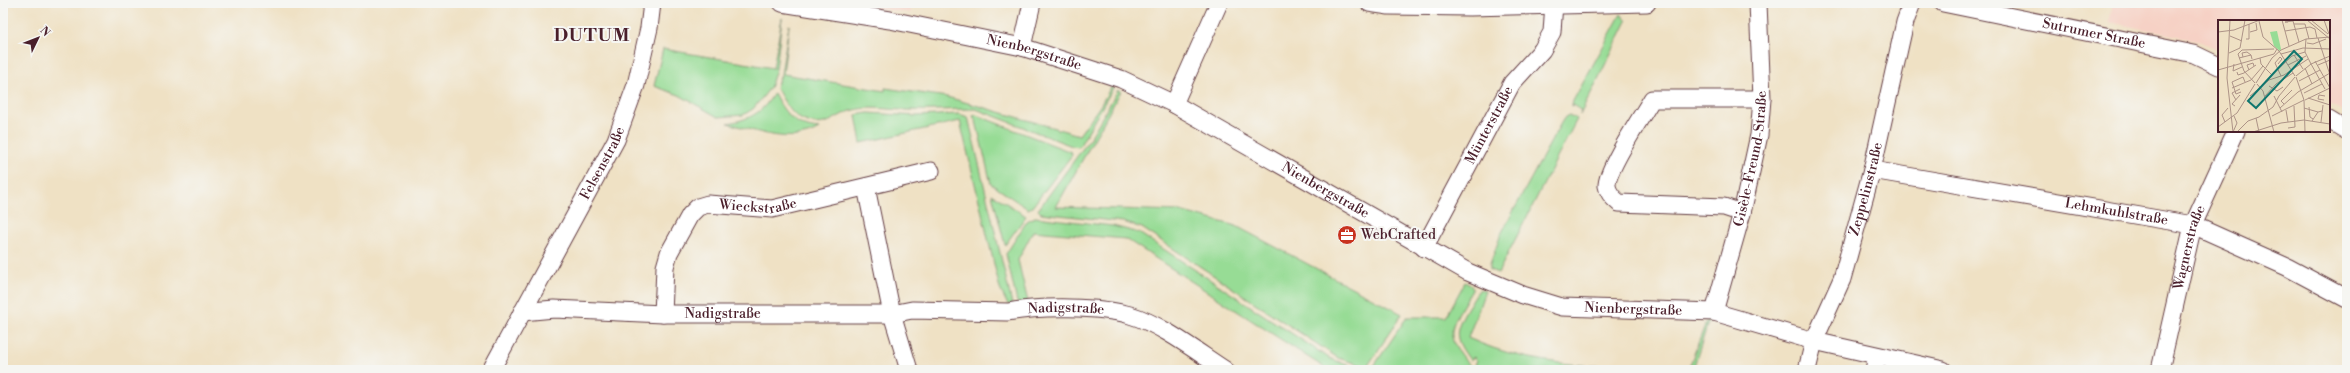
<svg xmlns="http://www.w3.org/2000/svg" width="2350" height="373" viewBox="0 0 2350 373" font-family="'Libre Bodoni',serif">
	<rect width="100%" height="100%" fill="#f6f6f2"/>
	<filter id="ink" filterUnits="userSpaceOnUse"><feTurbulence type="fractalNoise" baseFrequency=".025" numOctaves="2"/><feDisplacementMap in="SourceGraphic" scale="8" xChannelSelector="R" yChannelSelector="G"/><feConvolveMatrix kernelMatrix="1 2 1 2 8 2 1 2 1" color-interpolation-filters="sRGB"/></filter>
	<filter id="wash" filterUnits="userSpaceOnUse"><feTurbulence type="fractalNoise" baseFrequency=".012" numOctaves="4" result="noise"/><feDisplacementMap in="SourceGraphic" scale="16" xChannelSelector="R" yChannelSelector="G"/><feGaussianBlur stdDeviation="0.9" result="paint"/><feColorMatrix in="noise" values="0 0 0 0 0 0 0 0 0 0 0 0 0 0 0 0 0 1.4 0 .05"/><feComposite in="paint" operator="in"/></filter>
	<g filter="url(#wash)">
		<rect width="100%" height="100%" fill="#efe1c4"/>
		<g fill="#f6d1c5">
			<path d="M842 3H909L911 13Z"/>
			<path d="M2113 3H2347V114L2329 103V21H2219V50L2196 40 2109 22Z"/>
		</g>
		<g fill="#97dc95" stroke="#707e60">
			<path d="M1621 14 1627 21 1580 115 1581 111 1574 105 1572 106 1573 101Z"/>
			<path d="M782 18 776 69 770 88 753 109 743 115 718 117 679 95 654 86 663 49 773 68Z"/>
			<path d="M789 25 783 74 885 91V88L947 97 1079 135 1100 106 1111 87 1113 88 1079 147 1072 146 976 109C953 109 929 111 906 110 887 110 869 105 851 111 834 116 828 128 808 122 792 118 784 101 776 87L781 75Z"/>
			<path d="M1118 90 1121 91 1056 207 1180 211 1236 226 1402 314 1367 367 1338 358 1142 228 1123 222 1041 213 1038 210 1089 140Z"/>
			<path d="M774 93C784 113 795 127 819 129 792 145 758 132 728 123 751 119 762 113 774 93Z"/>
			<path d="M868 113 916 116 959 114 968 117 1012 304 1008 305 1000 289 960 121 861 143 856 115Z"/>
			<path d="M976 115 1071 152 1072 155 1032 207 1028 209 991 184 976 121 973 116Z"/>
			<path d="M1569 115 1577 119 1498 273 1490 270V264L1501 234 1561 123 1565 117Z"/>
			<path d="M992 194 1026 216 1005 245Z"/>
			<path d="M1035 217 1113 226 1139 233 1329 358 1360 370H1328L1126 239 1033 231 1018 260 1028 302 1020 305 1017 302 1006 254 1027 221Z"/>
			<path d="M1465 282 1472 286V290C1450 328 1440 335 1474 370H1373L1372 369 1407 317H1446Z"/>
			<path d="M1480 289 1485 291 1468 338C1535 369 1611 368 1683 366L1682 370H1482L1475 364 1477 361 1474 357 1470 360C1453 337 1454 331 1468 307 1472 301 1475 294 1480 289Z"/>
			<path d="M1707 320H1709L1693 369 1695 370H1688Z"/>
		</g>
	</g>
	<g filter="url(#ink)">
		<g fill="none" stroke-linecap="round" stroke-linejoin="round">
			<g stroke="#633c42" stroke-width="19">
				<g id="minor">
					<path id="s1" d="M782 3 890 20 1022 47 1121 79 1174 104 1468 272 1523 295 1562 307 1714 312 1814 341 1943 370"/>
					<path d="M1369 3 1389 6 1470 7 1647 3"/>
					<path id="s2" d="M1943 3 2194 54 2219 66"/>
					<path d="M1022 47 1032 3"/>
					<path d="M1174 104 1219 3"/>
					<path d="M2329 120 2347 131"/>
					<path id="s3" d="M1872 170 2193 225 2287 267 2347 299"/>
					<path d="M866 187 892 314 909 370"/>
					<path d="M1742 213 1724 207 1619 203C1614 199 1608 193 1607 186 1606 170 1642 116 1652 99H1762"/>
					<path id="s4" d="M1424 248 1512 83 1542 50 1552 32 1554 3"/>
					<path id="s5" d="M522 312 554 309 663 314H892L912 310 1008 312C1040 306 1099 306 1130 315 1161 324 1197 352 1225 370"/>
					<path id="s6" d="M1714 312 1742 213 1759 135 1762 99 1758 3"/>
					<path id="s7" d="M663 314 665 267 669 253 690 215 698 207 708 204 772 209 931 171"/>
					<path id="s8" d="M491 370 616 140 636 85 649 28 652 3"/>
					<path id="s9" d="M1807 370 1814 341 1842 279 1872 170 1905 22 1912 3"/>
					<path d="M1874 370 1877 356"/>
					<path id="s10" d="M2160 370 2193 225 2236 131"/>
				</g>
			</g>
			<use href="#minor" stroke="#fff" stroke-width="17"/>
		</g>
	</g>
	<defs>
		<g id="office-disc" transform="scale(1)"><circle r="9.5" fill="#c8321e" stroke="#f6f6f2"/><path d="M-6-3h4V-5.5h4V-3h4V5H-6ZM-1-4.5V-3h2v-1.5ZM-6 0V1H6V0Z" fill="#fff"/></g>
	</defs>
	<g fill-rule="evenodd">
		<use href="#office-disc" x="1347" y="235"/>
	</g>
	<g text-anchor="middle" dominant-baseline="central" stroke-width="4" stroke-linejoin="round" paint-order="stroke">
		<g font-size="14" fill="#4a1f2b" stroke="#f6f6f2">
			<text stroke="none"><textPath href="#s2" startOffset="154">Sutrumer Straße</textPath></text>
			<text stroke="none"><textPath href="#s1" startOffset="257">Nienbergstraße</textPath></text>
			<text stroke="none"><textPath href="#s4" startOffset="139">Münterstraße</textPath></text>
			<text stroke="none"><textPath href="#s6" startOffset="158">Gisèle-Freund-Straße</textPath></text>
			<text stroke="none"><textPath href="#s8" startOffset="235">Felsenstraße</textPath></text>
			<text stroke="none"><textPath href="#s9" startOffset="191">Zeppelinstraße</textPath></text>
			<text stroke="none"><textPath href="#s1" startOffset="581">Nienbergstraße</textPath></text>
			<text stroke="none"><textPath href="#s7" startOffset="177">Wieckstraße</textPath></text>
			<text stroke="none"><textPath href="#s3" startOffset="248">Lehmkuhlstraße</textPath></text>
			<text stroke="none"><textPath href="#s10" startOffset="126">Wagnerstraße</textPath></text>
			<text stroke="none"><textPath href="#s1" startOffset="917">Nienbergstraße</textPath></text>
			<text stroke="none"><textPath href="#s5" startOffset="545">Nadigstraße</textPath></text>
			<text stroke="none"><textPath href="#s5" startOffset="201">Nadigstraße</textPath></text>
		</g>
		<g font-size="14" fill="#4a1f2b" stroke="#f6f6f2" text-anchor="start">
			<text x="1361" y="235">WebCrafted</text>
		</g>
		<g font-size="18" font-weight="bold" letter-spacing="1" fill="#4a1f2b" stroke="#f6f6f2">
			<text x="592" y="35">DUTUM</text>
		</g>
	</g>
	<g transform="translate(2218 20)">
		<rect width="112" height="112" fill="#efe1c4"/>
		<path d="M59 11 63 29 62 31 56 26 52 12Z" fill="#97dc95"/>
		<path fill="none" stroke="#ad9387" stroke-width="1" d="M12 0 9 58 15 112M64 0 71 26M89 0 112 19M93 0 110 14M106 0 111 14M41 1 45 17 61 31 77 56M70 2H67L75 1 81 22M76 4H87L91 19M92 7 97 9 99 18M67 11 92 7M0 12 16 10 42 0M32 12 39 10 38 3M12 16 24 21M100 18 112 55M28 19H31V4M88 19 87 32 93 44M89 23 95 24 108 19M22 28 27 0M24 30 20 34 26 51 37 63M24 30 56 29M11 33 22 28M63 34 85 28 112 29M76 35 85 49M25 37 24 33 29 32 33 35M21 38 33 35 34 39M42 38 43 44 54 55M97 41 112 68M16 44 15 51 24 47M60 44 64 39 62 37 57 43 63 56M93 44 107 69M93 44 112 36M70 45 88 36M100 45 112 40M87 48 94 64M0 50 56 34 59 29M31 50 29 45 35 43 36 46M19 52 20 55 26 53 38 45M54 55 74 36 87 32M78 56 93 44M78 57 86 80M81 61 102 50M38 63 54 38 63 30 88 19 112 17M39 64 45 71 56 112M51 66 59 71 65 67M14 68 33 60 45 46M23 72 18 74 14 62 25 57 27 62M86 73 104 64M32 76 51 60 66 55 90 39M47 76 58 64 75 53M56 76 64 92M90 78 112 85M18 80 14 73 22 69M86 80 87 112M87 80 112 68M106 80 100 79 101 75 107 76M66 84 63 81 74 70M17 86 14 84 22 75M91 87 92 97 95 99M62 88 80 72 112 53M86 88 100 92M68 90 70 102M54 96 86 80M38 98 41 112M94 101 100 92 104 91M7 102 4 95 10 88M103 102 105 85M0 107 19 93 37 64M70 108 77 107 76 86M20 111 30 101 41 97 55 87 61 76 77 57M15 112 19 103 16 96M35 112 63 103 86 100 112 104"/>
		<path fill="#0f766e" fill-opacity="0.15" stroke="#0f766e" stroke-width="2" d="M76 31 84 39 38 88 30 81Z"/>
		<rect width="112" height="112" fill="none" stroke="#4a1f2b" stroke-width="2"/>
	</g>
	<rect width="2350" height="373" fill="none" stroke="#f6f6f2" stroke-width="16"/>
	<g transform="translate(38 38) rotate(47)" stroke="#f6f6f2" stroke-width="3" paint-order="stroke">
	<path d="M0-3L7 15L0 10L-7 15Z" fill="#4a1f2b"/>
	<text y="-6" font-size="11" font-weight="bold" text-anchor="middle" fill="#4a1f2b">N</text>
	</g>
</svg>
